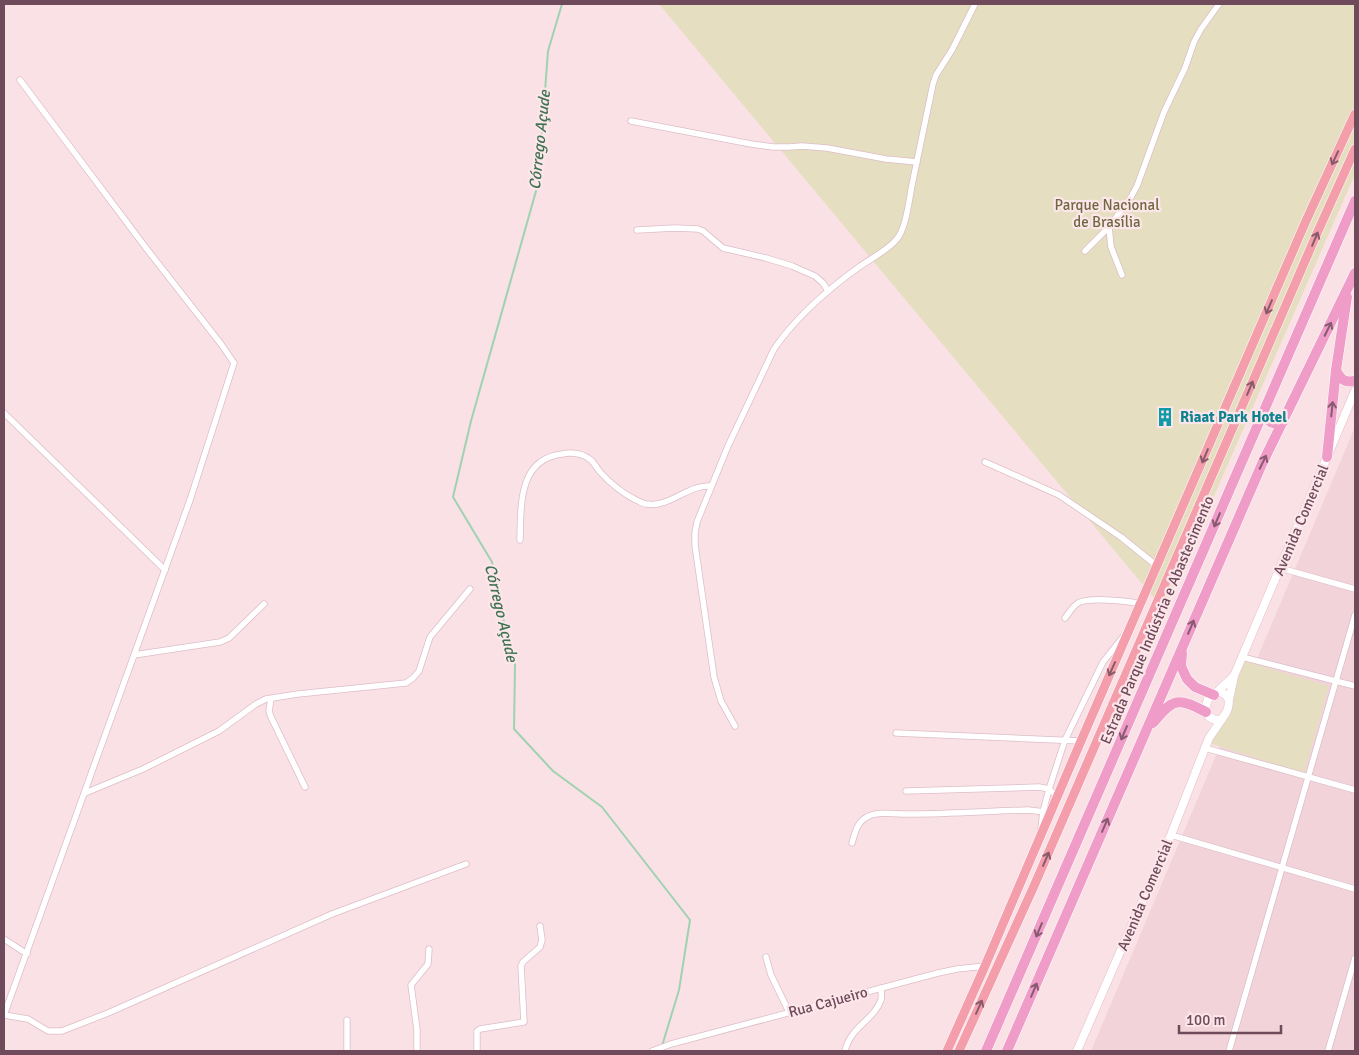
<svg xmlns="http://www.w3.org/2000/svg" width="1359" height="1055" viewBox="0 0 1359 1055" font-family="Signika,sans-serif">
	<rect width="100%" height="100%" fill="#fae1e5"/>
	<path fill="#f2d3da" d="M1355 427V1051H1091Z"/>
	<g fill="#e5dec1">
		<path d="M659 4H1355V174L1164 610Z"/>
		<path d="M1244 661 1329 686 1304 773 1212 744 1213 737 1232 707V698L1238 675Z"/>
	</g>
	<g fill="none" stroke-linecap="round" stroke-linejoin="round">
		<path stroke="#9ed2b1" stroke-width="2" d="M562 4 548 51 538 184 471 421 453 497 492 562 500 607 515 664 514 729 553 771 602 807 690 920 679 990 662 1046"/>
		<g stroke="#ddbdc8" stroke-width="7">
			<g id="street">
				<path d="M631 121 751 144 773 147H789L802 146 827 148 886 159 917 162"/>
				<path d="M637 230 675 228 698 229 703 231 723 248 766 258 792 266 815 276 823 283 828 291"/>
				<path d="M1085 251 1109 227"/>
				<path d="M1122 275 1111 247 1109 227 1131 197 1137 186 1164 112 1185 68 1194 42 1201 29 1219 4"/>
				<path d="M4 413 165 570"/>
				<path d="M985 462 1059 495 1121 537 1157 566"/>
				<path d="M520 540C521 506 518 459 562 454 572 452 582 453 591 460 594 463 597 468 600 472 611 484 622 493 636 500 639 501 643 504 646 504 670 508 688 484 711 486"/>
				<path d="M1280 568 1355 589"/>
				<path d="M1065 618C1069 613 1073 606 1078 603 1090 596 1127 602 1141 603"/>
				<path d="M134 655 220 642 229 638 264 604"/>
				<path d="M1242 657 1355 686"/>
				<path d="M271 699 269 711 271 717 305 787"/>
				<path d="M735 726 721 701 714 677 695 545V533L697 522 728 446 774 349C796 317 827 290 859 267 870 259 888 250 896 240 906 230 909 200 912 185 919 152 926 118 933 84L936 75 952 50 975 4"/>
				<path d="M896 733 1081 741"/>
				<path d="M1205 748 1355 790"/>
				<path d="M906 791 1039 787 1049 789 1058 797"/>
				<path d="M85 793 143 769 219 731 256 704 266 699 298 694 406 683 413 678 419 671 430 637 470 589"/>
				<path d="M1041 828 1043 812 1049 789 1065 740 1103 662 1123 637"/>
				<path d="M1171 835 1355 889"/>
				<path d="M852 843C855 833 857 822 867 817 880 810 898 815 912 814 951 814 990 811 1028 810L1045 812"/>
				<path d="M4 939 27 954"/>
				<path d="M766 957 771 975 789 1012"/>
				<path d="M4 1015 190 500 234 363 221 344 146 248 20 80"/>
				<path d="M4 1015 28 1019 48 1031H62L108 1013 332 914 466 864"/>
				<path d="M347 1051V1020"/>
				<path d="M417 1051V1030L411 985 428 964 429 949"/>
				<path d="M477 1051V1031L480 1029 524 1022 521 966 523 962 540 947 542 940 540 926"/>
				<path d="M652 1051 671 1044 938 973 957 969 985 966"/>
				<path d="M845 1051C850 1027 874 1020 881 1000 882 996 881 992 881 988"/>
				<path d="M1229 1051 1355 615"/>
				<path d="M1328 1051 1355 958"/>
			</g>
		</g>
		<g stroke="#e3beca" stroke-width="9">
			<g id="secondary">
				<path d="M1217 692C1235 692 1230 715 1218 721L1209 717 1205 709 1208 699Z"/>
				<path d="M1217 692 1234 676"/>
				<path d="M1229 700 1234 676 1355 391"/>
				<path d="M1077 1051 1171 835 1205 748 1209 738 1222 719"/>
			</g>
		</g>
		<g stroke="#fff" stroke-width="10">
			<g id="primary">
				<path d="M947 1051 985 966 1081 741 1305 223 1355 114"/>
				<path d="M959 1051 1034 886 1318 231 1355 149"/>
			</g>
		</g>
		<g stroke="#fff" stroke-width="11">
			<g id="highway">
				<path d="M1336 370C1341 380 1345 383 1355 381"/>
				<path d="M1264 411C1266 422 1273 426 1284 421"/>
				<path d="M1327 457 1336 370 1347 297"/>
				<path d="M1182 653 1181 666 1187 679 1195 687 1214 695"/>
				<path d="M1153 723C1173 698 1178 697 1206 712"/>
				<path d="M986 1051 1355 201"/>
				<path d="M1007 1051 1262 464 1355 273"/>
			</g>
		</g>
		<use href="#street" stroke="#fff" stroke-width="5.5"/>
		<use href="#secondary" stroke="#fff" stroke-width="8"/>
		<use href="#primary" stroke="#f49eac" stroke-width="9"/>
		<use href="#highway" stroke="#ef9cc8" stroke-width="10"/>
	</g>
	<defs><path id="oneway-shaft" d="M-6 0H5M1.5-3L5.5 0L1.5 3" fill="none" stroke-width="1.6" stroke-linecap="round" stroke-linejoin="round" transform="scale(1.25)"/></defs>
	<g stroke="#895b6a">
		<use href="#oneway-shaft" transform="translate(1335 158) rotate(115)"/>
		<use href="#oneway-shaft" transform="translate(1315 239) rotate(-67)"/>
		<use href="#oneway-shaft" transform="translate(1269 307) rotate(113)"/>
		<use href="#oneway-shaft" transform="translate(1250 388) rotate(-67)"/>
		<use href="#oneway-shaft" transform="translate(1205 456) rotate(113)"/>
		<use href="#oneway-shaft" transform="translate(1112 669) rotate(114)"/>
		<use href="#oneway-shaft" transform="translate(1046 859) rotate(-67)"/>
		<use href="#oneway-shaft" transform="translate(979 1007) rotate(-66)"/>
	</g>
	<g stroke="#885a70">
		<use href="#oneway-shaft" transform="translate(1328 329) rotate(-64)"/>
		<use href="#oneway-shaft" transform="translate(1332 409) rotate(-84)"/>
		<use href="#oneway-shaft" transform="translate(1263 462) rotate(-64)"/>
		<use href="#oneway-shaft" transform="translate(1217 520) rotate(113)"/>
		<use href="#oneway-shaft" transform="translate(1191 627) rotate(-67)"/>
		<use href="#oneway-shaft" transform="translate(1124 733) rotate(113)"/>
		<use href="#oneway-shaft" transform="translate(1105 825) rotate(-67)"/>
		<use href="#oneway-shaft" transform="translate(1039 930) rotate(113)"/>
		<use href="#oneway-shaft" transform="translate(1034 990) rotate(-67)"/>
	</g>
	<defs>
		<g id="building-bare" transform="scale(1.5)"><path d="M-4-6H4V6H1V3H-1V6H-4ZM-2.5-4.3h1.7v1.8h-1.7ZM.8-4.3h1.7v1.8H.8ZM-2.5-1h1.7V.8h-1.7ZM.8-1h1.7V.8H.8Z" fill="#0f9aa8" stroke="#fde6ea" stroke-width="2.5" paint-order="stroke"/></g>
	</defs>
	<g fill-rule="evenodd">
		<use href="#building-bare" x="1165" y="417"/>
	</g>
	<g text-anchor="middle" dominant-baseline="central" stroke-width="4.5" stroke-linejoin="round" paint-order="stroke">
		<g font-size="15" fill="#6e6941" stroke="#fde6ea">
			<text x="1107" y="205">Parque Nacional<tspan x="1107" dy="17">de Brasília</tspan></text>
		</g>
		<g font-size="15" font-weight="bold" fill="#0d838f" stroke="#fde6ea" text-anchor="start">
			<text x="1180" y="417">Riaat Park Hotel</text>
		</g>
		<g font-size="15" fill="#6e4a5a" stroke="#fde6ea">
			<text transform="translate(1301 520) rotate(-67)">Avenida Comercial</text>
			<text transform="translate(1157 620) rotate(-67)">Estrada Parque Indústria e Abastecimento</text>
			<text transform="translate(1145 895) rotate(-67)">Avenida Comercial</text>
			<text transform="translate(828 1002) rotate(-15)">Rua Cajueiro</text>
		</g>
		<g font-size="16" font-style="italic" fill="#407353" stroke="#fde6ea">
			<text transform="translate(540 140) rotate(-84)">Córrego Açude</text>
			<text transform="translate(501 613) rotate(77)">Córrego Açude</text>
		</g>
	</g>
	<rect width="1359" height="1055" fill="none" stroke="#6e4a5a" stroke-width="10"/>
	<path d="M1179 1025v8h102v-8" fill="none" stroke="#6e4a5a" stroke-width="2.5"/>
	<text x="1186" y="1025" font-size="15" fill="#6e4a5a" stroke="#fde6ea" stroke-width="4" paint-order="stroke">100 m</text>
</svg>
